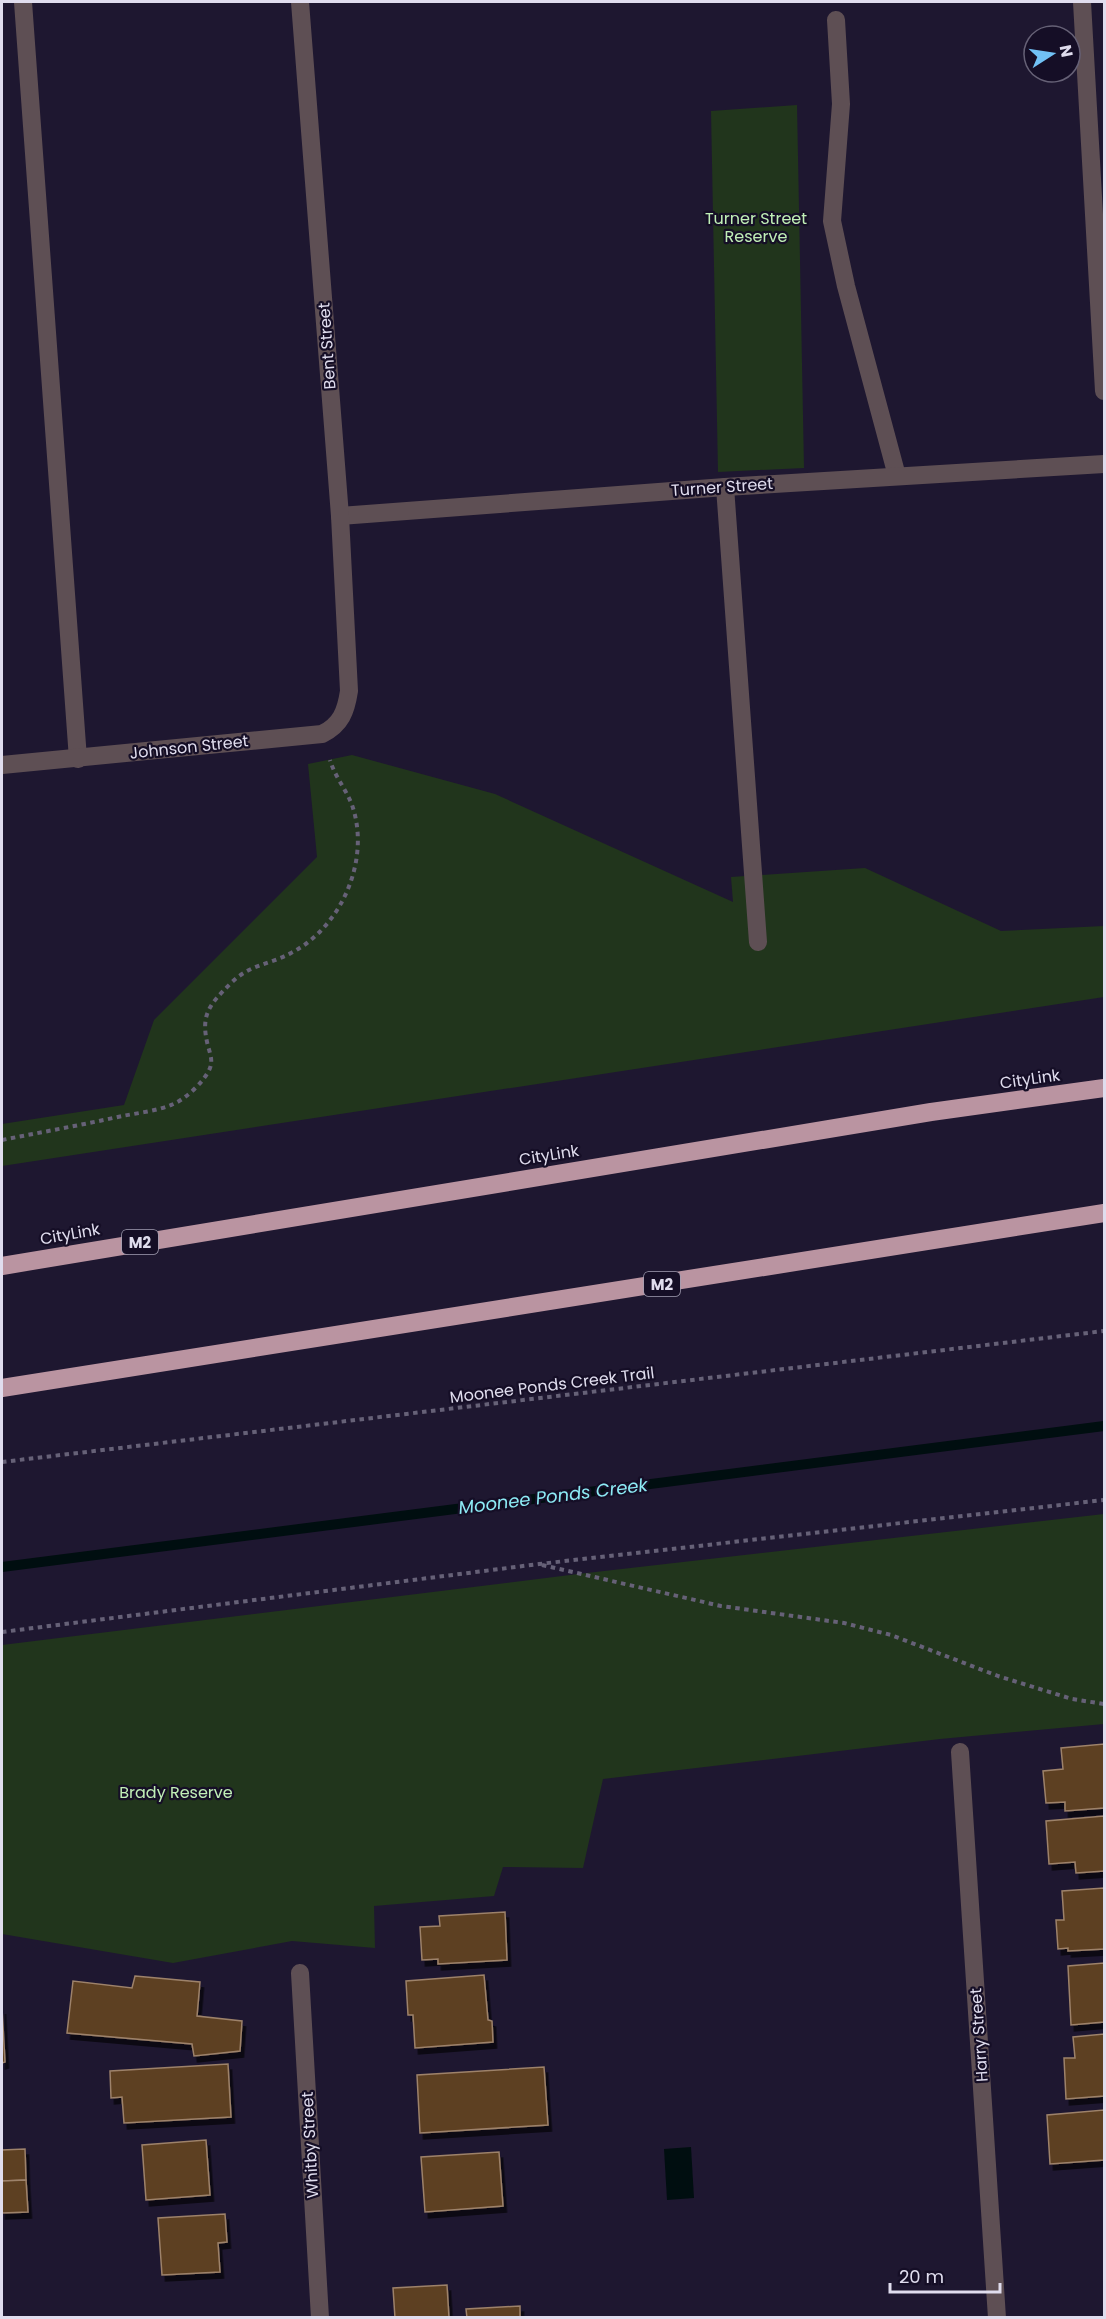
<svg xmlns="http://www.w3.org/2000/svg" width="1106" height="2319" viewBox="0 0 1106 2319" font-family="Poppins,sans-serif">
	<defs>
		<filter id="shadow"><feDropShadow dx="3.5" dy="6" stdDeviation="0" flood-color="#0009"/></filter>
	</defs>
	<rect width="100%" height="100%" fill="#1e1730"/>
	<g fill="#21351c">
		<path d="M797 105 804 468 718 472 711 111Z"/>
		<path d="M352 755 495 794 733 902 731 877 865 868 1001 931 1104 926V997L2 1166V1124L124 1105 154 1020 317 857 308 764Z"/>
		<path d="M1104 1514V1724L940 1739 603 1779 583 1868 503 1867 494 1896 374 1906 375 1948 292 1941 173 1963 2 1934V1645L578 1574Z"/>
	</g>
	<path fill="#000e10" d="M691 2147 694 2198 667 2200 664 2149Z"/>
	<g fill="none" stroke-linecap="round" stroke-linejoin="round">
		<path stroke="#000e10" stroke-width="10" d="M2 1567 1104 1426"/>
	</g>
	<g fill="#5d3f21" stroke="#9d826a" stroke-width="1.5" filter="url(#shadow)">
		<path d="M1104 1744V1808L1065 1811V1802L1046 1803 1043 1771 1063 1769 1061 1748Z"/>
		<path d="M1104 1816V1876V1871L1076 1873 1075 1862 1049 1864 1046 1821Z"/>
		<path d="M1104 1888V1949L1068 1951V1948L1058 1949 1056 1920H1064L1062 1891Z"/>
		<path d="M505 1912 507 1960 438 1964V1959L422 1960 420 1927 440 1926 439 1916Z"/>
		<path d="M1104 1963V2022L1071 2025 1068 1966Z"/>
		<path d="M484 1975 488 2020 492 2021 493 2042 415 2048 413 2015H408L406 1981Z"/>
		<path d="M135 1976 200 1982 197 2016 242 2021 240 2051 194 2056 192 2044 67 2033 73 1981 132 1988Z"/>
		<path d="M2 2008 5 2062 2 2063Z"/>
		<path d="M1104 2034V2096L1066 2099 1064 2058H1075L1073 2037Z"/>
		<path d="M228 2064 231 2117 124 2123 122 2097 111 2098 110 2071Z"/>
		<path d="M544 2067 548 2125 420 2133 417 2075Z"/>
		<path d="M1104 2110V2160L1050 2164 1047 2115Z"/>
		<path d="M206 2140 210 2195 146 2200 142 2145Z"/>
		<path d="M25 2149 26 2180 2 2181V2150Z"/>
		<path d="M499 2152 503 2206 425 2212 421 2157Z"/>
		<path d="M26 2180 28 2212 2 2213V2181Z"/>
		<path d="M225 2214 227 2242 218 2243 220 2272 162 2275 158 2218Z"/>
		<path d="M447 2285 449 2318H395L393 2288Z"/>
		<path d="M520 2306V2318H467L466 2309Z"/>
	</g>
	<g fill="none" stroke-linecap="round" stroke-linejoin="round">
		<g stroke="#666177" stroke-width="4" stroke-dasharray="4.5 4.5" stroke-linecap="butt">
			<path d="M2 1140C42 1132 82 1125 122 1116 138 1113 156 1111 171 1105 185 1100 205 1081 210 1068 213 1061 210 1053 208 1046 200 1015 209 1005 231 983 250 964 269 965 291 953 342 927 371 859 352 805 346 789 335 777 330 760"/>
			<path d="M2 1462 1104 1331"/>
			<path d="M542 1565 721 1606 844 1623 891 1635 998 1676 1072 1699 1104 1704"/>
			<path d="M2 1632 539 1564 1104 1500"/>
		</g>
		<g stroke="#5e4f54" stroke-width="18">
			<path d="M23 2 78 759"/>
			<path d="M1082 2 1104 391"/>
			<path d="M836 20 841 104 832 221 846 286 897 476"/>
			<path d="M725 487 758 942"/>
		</g>
		<g stroke="#5e4f54" stroke-width="18">
			<path d="M340 516 725 487 1104 464"/>
			<path d="M2 765 322 734C341 725 346 711 349 691L340 516 300 2"/>
			<path d="M960 1752 997 2318"/>
			<path d="M300 1973 320 2318"/>
		</g>
		<g stroke="#ba94a1" stroke-width="18">
			<path d="M2 1266 931 1112 1104 1088"/>
			<path d="M2 1388 1104 1213"/>
		</g>
	</g>
	<g text-anchor="middle" dominant-baseline="central" stroke-width="4.5" stroke-linejoin="round" paint-order="stroke">
		<g fill="#150e26" stroke="#a39fb2" stroke-width="1.5">
			<rect x="122" y="1230" width="36" height="24" rx="4.5"/>
			<rect x="644" y="1272" width="36" height="24" rx="4.5"/>
		</g>
		<g font-size="15" font-weight="bold" fill="#e0ddee">
			<text x="140" y="1242">M2</text>
			<text x="662" y="1284">M2</text>
		</g>
		<g font-size="16" fill="#c0efb6" stroke="#150e26">
			<text x="756" y="218">Turner Street<tspan x="756" dy="18">Reserve</tspan></text>
			<text x="176" y="1792">Brady Reserve</text>
		</g>
		<g font-size="16" fill="#e0ddee" stroke="#150e26">
			<text transform="translate(327 346) rotate(-94)">Bent Street</text>
			<text transform="translate(722 487) rotate(-4)">Turner Street</text>
			<text transform="translate(189 747) rotate(-6)">Johnson Street</text>
			<text transform="translate(1030 1079) rotate(-8)">CityLink</text>
			<text transform="translate(549 1155) rotate(-9)">CityLink</text>
			<text transform="translate(70 1234) rotate(-10)">CityLink</text>
			<text transform="translate(552 1385) rotate(-7)">Moonee Ponds Creek Trail</text>
			<text transform="translate(979 2035) rotate(-94)">Harry Street</text>
			<text transform="translate(310 2145) rotate(-93)">Whitby Street</text>
		</g>
		<g font-size="18" font-style="italic" fill="#8debf5" stroke="#150e26">
			<text transform="translate(553 1496) rotate(-7)">Moonee Ponds Creek</text>
		</g>
	</g>
	<rect width="1106" height="2319" fill="none" stroke="#e0ddee" stroke-width="6"/>
	<g transform="translate(1052 54) rotate(78)"><circle r="28" fill="#150e26" stroke="#666176" stroke-width="1.5"/>
	<path d="M0-4.5L10 22L0 15L-10 22Z" fill="#71c1f5"/>
	<text y="-9" font-size="16" font-weight="bold" text-anchor="middle" fill="#e0ddee">N</text>
	</g>
	<path d="M890 2283v9h110v-9" fill="none" stroke="#e0ddee" stroke-width="3"/>
	<text x="899" y="2283" font-size="18" fill="#e0ddee" stroke="#150e26" stroke-width="4.5" paint-order="stroke">20 m</text>
</svg>
